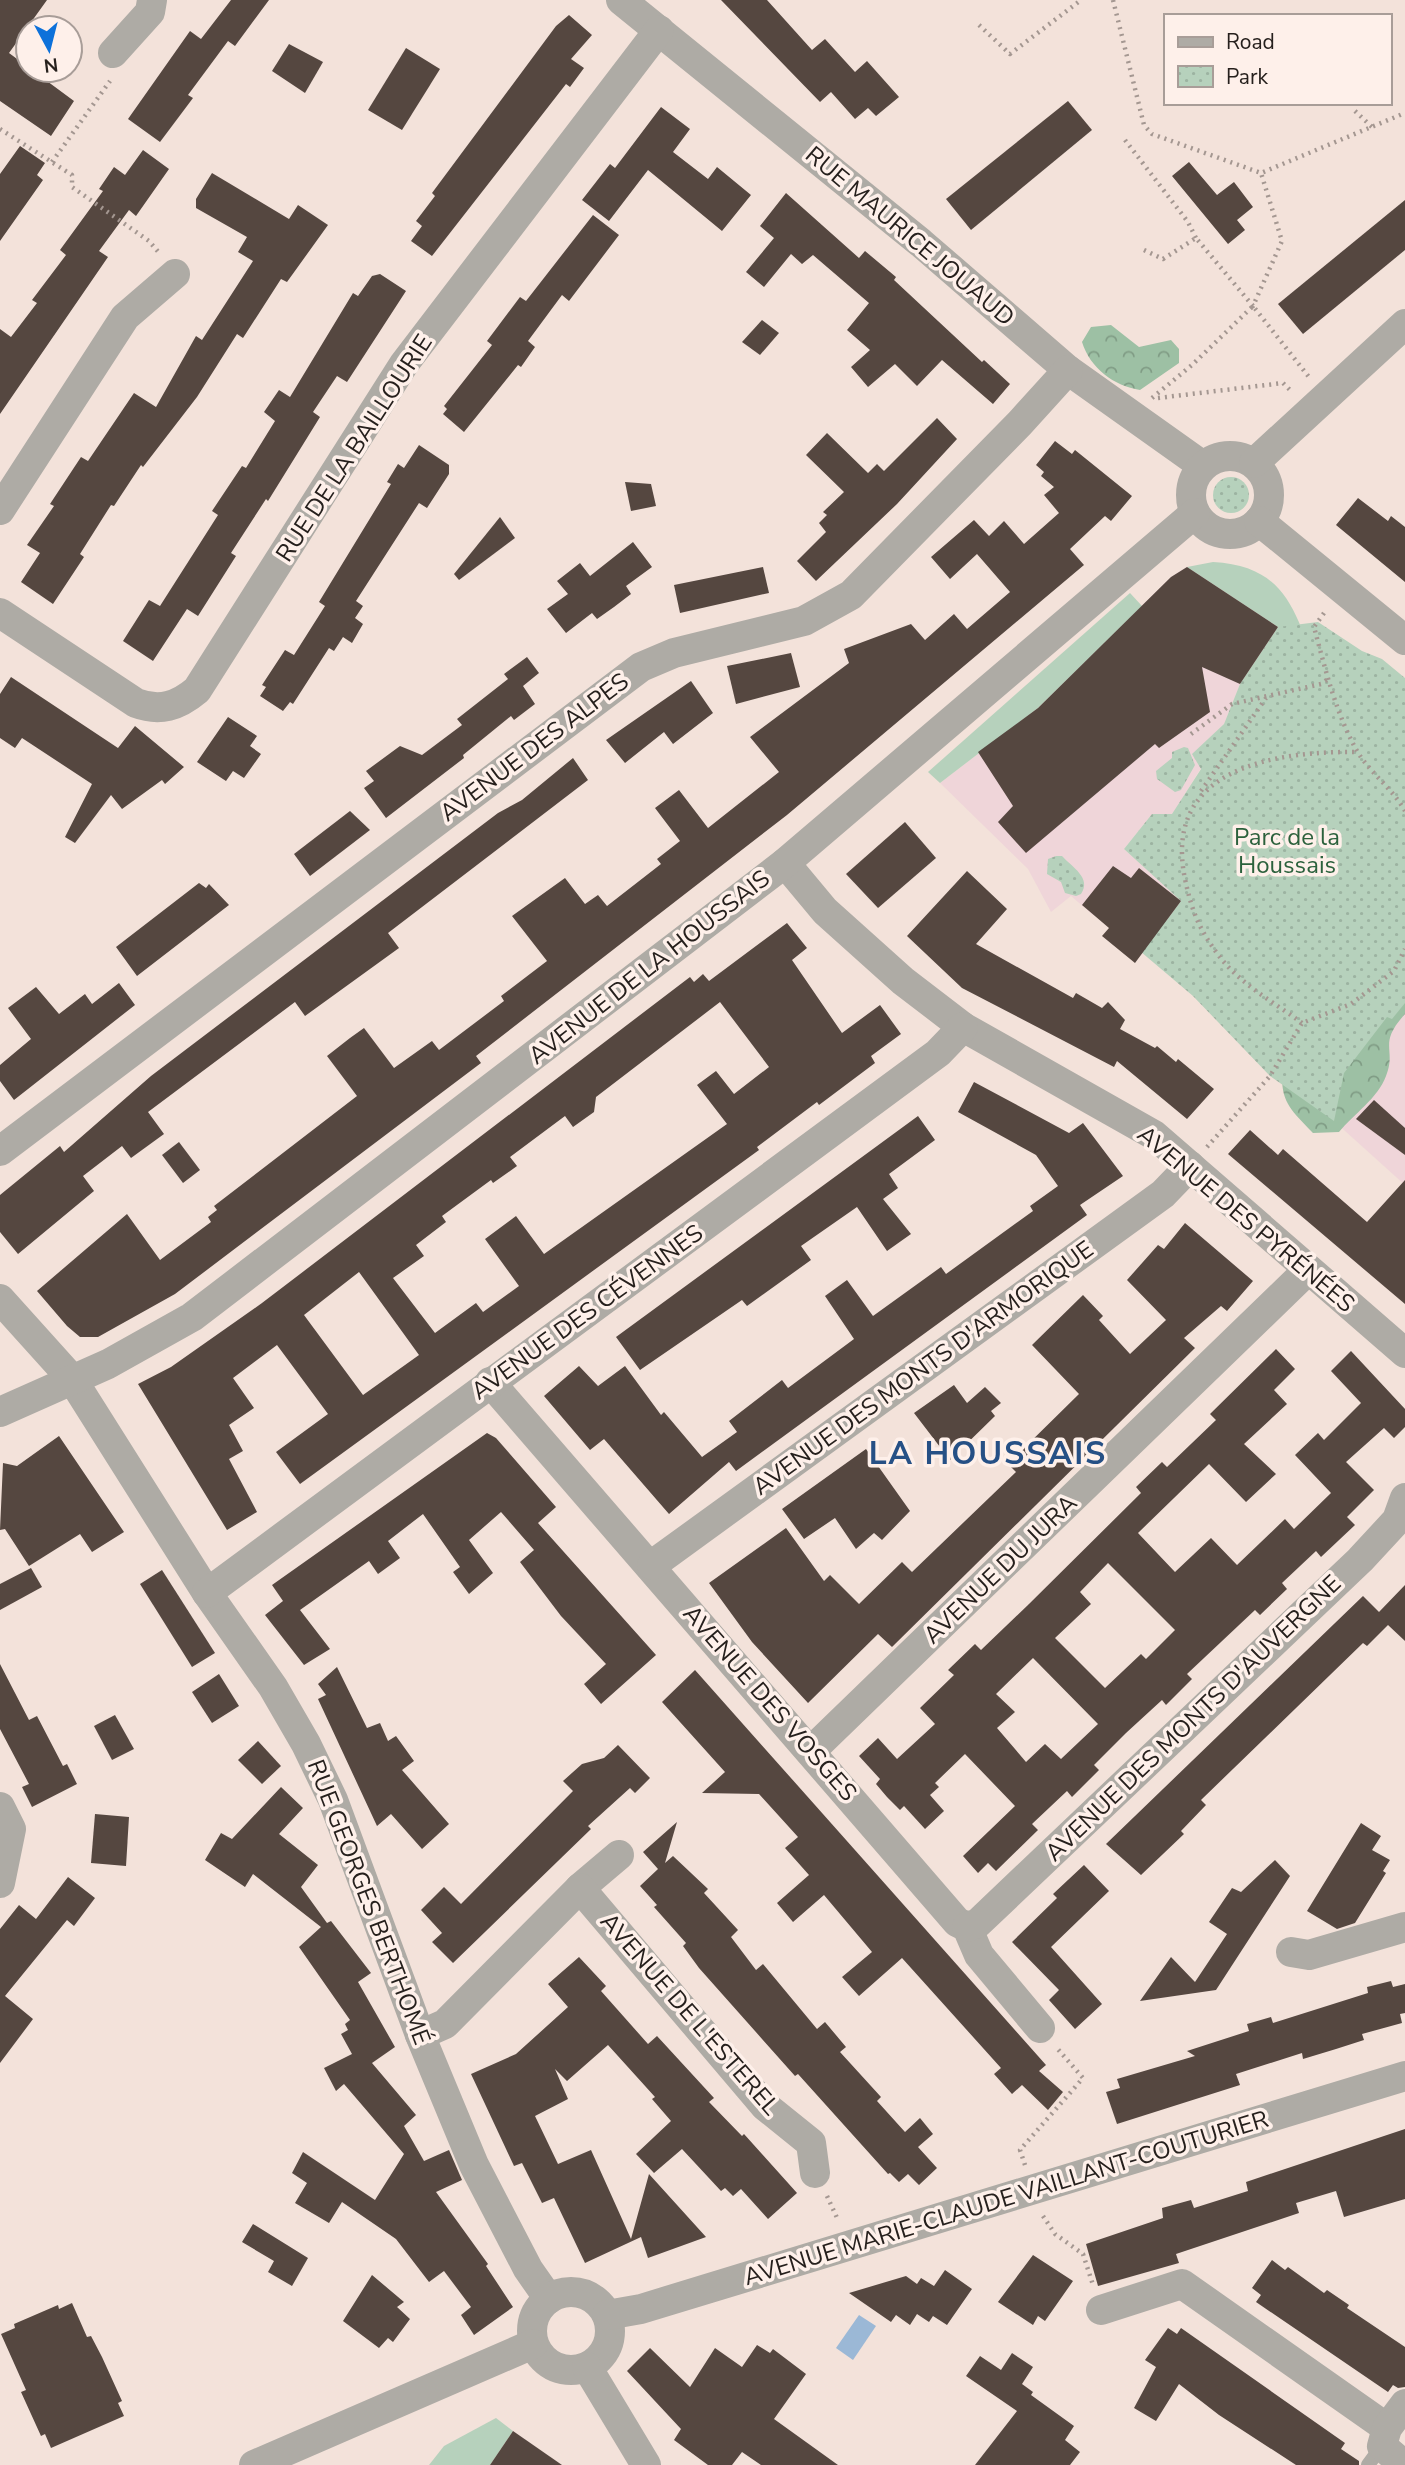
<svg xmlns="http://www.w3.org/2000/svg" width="1405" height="2465" viewBox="0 0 1405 2465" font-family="'Nunito Sans',sans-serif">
	<defs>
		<pattern id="forest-crowns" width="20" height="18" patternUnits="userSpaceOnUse" patternTransform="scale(1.75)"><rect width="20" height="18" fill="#9dc0a4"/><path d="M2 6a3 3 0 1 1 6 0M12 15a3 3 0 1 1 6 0" fill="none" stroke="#809c85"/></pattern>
		<pattern id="park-dots" width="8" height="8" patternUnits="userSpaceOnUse" patternTransform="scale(1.75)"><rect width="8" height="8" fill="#b6d1bc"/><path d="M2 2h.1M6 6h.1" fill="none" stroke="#9cb3a1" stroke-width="1.8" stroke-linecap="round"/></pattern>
	</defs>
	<rect width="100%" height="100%" fill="#f3e2da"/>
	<g fill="#efd5d9">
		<path d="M1187 567 1278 627 1240 684 1224 724 1193 754 1201 768 1172 815 1152 814 1124 849 1181 901 1166 921 1093 915 1071 896 1051 912 1028 869 940 783 1038 708 1171 577Z"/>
		<path d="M1405 1003V1185L1334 1121Z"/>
	</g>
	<g fill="#b6d1bc">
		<path d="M1213 562C1290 566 1296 617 1320 678L1278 627 1187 567Z"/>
		<path d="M1130 593 1142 606 1038 708 940 783 928 772Z"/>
		<path d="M496 2418 513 2431 490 2465H429L444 2446Z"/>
	</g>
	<g fill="url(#forest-crowns)">
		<path d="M1111 325 1139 347 1171 340 1179 349V363L1140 390C1114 386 1090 368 1082 342L1091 327Z"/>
		<path d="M1405 972V1014C1377 1045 1397 1048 1386 1076 1378 1098 1354 1114 1339 1132L1313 1133C1288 1107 1279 1100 1283 1064Z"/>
	</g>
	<g fill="url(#park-dots)">
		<circle cx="1231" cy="495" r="18"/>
		<path d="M1318 622 1362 651 1382 659 1405 678V1003L1392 1019 1387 1017 1344 1073 1334 1121 1270 1076 1193 996 1134 946 1158 915 1166 921 1181 901 1124 849 1152 814H1172L1201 769 1192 754 1224 724 1240 684 1278 627Z"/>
		<path d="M1184 747 1188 748 1195 765 1181 790 1175 792 1157 779 1156 771 1172 758V752Z"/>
		<path d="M1056 856H1062C1072 867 1092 878 1081 894L1076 896 1065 893 1061 882 1047 874 1048 859Z"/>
	</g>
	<path fill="#9bb8d6" d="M859 2315 876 2326 853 2360 836 2348Z"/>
	<g fill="#554740" fill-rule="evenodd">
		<path d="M0 0H47L9 53 74 101 51 136 0 101Z"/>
		<path d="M231 0H269L235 46 228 41 188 95 193 98 160 142 128 119 190 31 201 39Z"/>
		<path d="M721 0H767L812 50 825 39 855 72 867 61 899 97 876 116 868 108 855 119 831 92 820 102Z"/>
		<path d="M569 15 592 35 571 59 584 68 570 87 566 84 432 256 411 241 422 226 416 221 435 196 432 193 556 26Z"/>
		<path d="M289 44 323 62 305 93 272 71Z"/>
		<path d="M406 48 440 69 402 130 368 110Z"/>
		<path d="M1068 101 1092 130 971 230 946 199Z"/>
		<path d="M661 107 690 129 673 152 708 179 717 167 751 195 722 231 648 170 609 221 582 200 610 164 615 168Z"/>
		<path d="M20 146 45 163 37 175 43 180 0 241V174Z"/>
		<path d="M143 150 169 169 136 216 129 210 99 251 108 257 0 414V329L11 337 37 303 32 300 66 255 60 250 103 191 99 189 114 167 125 175Z"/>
		<path d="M1189 162 1217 195 1234 182 1253 207 1237 220 1245 230 1228 244 1172 176Z"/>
		<path d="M212 173 289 219 298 205 328 225 287 282 281 279 243 338 237 334 197 397 143 467 141 465 114 506 111 505 80 554 84 557 53 604 21 582 40 553 27 545 54 506 50 504 81 457 88 461 134 393 156 407 196 336 202 340 253 261 238 252 247 237 196 208V199Z"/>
		<path d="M786 193 859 258 865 251 896 277 894 280 982 362 984 360 1010 384 993 404 942 360 917 386 895 364 868 387 851 367 870 350 847 330 869 303 813 255 802 264 791 254 764 287 746 272 774 238 760 226Z"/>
		<path d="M1405 200V250L1303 334 1278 304Z"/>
		<path d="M593 215 619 235 569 301 562 295 528 341 535 347 521 367 518 365 464 432 443 414 447 409 444 406 492 345 487 341 520 297 526 301Z"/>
		<path d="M380 274 406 291 347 382 337 376 313 412 320 417 268 501 266 499 231 553 236 556 198 616 187 609 153 661 123 641 149 600 160 606 218 515 212 511 242 466 246 468 275 421 264 412 279 390 290 397 353 293 358 296 372 276Z"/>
		<path d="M762 320 779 333 760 355 742 342Z"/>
		<path d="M937 418 957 439 897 504 816 581 797 561 826 532 819 523 827 515 823 512 844 492 806 455 827 433 868 473 877 464 884 471Z"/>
		<path d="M1055 441 1072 454 1075 450 1132 496 1111 521 1105 516 1070 549 1084 565 787 815 476 1056 481 1063 175 1294 98 1337H80L67 1326 37 1291 127 1214 160 1260 211 1222 208 1217 217 1210 214 1206 357 1096 327 1056 350 1038 364 1028 394 1068 432 1041 439 1050 504 1001 501 996 547 961 512 916 565 878 585 904 598 895 607 906 661 864 657 859 680 841 655 808 679 790 708 828 779 772 750 737 849 663 844 649 911 624 925 640 954 614 967 629 1010 592 977 554 950 579 931 557 974 520 989 536 1004 521 1024 544 1059 513 1044 495 1054 487 1041 476 1044 472 1036 465Z"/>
		<path d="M419 445 449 465V474L427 508 419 503 356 601 363 606 355 618 363 624 352 643 343 637 334 651 329 648 293 704 290 702 283 711 260 696 266 687 262 685 285 650 294 655 325 606 319 602 391 484 387 482 398 464 404 468Z"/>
		<path d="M625 482 651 484 656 506 631 511Z"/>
		<path d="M1358 498 1388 521 1391 516 1405 527V582L1336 525Z"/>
		<path d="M500 517 515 538 459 580 454 574Z"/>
		<path d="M633 542 652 567 626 586 631 594 614 607 597 619 592 613 566 633 547 609 568 594 557 581 580 563 590 576Z"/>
		<path d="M763 567 769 593 680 613 674 585Z"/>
		<path d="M1187 567 1278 627 1240 684 1202 667 1210 712 1159 748 1155 744 1026 853 998 822 1013 806 978 752 1038 708 1171 577Z"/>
		<path d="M791 653 800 687 736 704 727 666Z"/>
		<path d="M527 657 539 673 523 686 535 704 514 720 511 716 463 755 464 758 386 818 364 788 374 781 366 771 400 746 422 755 462 725 457 719 508 679 504 674Z"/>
		<path d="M11 677 118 748 135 726 184 767 165 784 162 780 122 809 111 795 75 843 65 837 92 784 22 738 15 748 0 738V694Z"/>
		<path d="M691 681 713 713 673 744 664 732 625 763 606 740Z"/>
		<path d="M228 717 257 736 250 746 261 754 244 778 233 771 226 781 197 762Z"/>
		<path d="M573 758 588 780 388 933 399 948 305 1016 295 1002 148 1112 164 1134 131 1158 122 1146 83 1176 94 1191 18 1254 0 1232V1195L60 1146 64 1152 151 1076 498 813 522 800Z"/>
		<path d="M350 811 370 830 310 876 294 854Z"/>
		<path d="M905 822 936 858 878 908 846 874Z"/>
		<path d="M1113 866 1131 878 1139 868 1181 901 1135 963 1102 936 1109 928 1082 905Z"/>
		<path d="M967 871 1007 909 976 944 1073 998 1076 993 1102 1008 1108 1002 1125 1020 1120 1029 1155 1048 1157 1046 1176 1062 1178 1059 1214 1089 1187 1119 1117 1061 1114 1067 962 988 907 936Z"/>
		<path d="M199 883 206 888 209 884 229 905 137 976 116 947Z"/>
		<path d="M787 923 807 948 792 960 842 1033 880 1005 901 1034 871 1056 875 1063 819 1105 817 1102 757 1147 759 1150 300 1484 276 1452 328 1414 277 1345 233 1378 254 1408 229 1425 243 1451 229 1459 257 1512 227 1530 138 1384 171 1367 262 1303 690 977 694 982 703 974 709 981ZM720 1002 769 1067 734 1094 716 1071 697 1085 727 1124 544 1254 516 1216 485 1239 519 1286 483 1312 476 1303 435 1333 393 1278 424 1256 416 1245 446 1222 442 1216 491 1180 493 1183 517 1166 510 1157 565 1116 573 1127 594 1112 596 1097ZM359 1272 419 1355 363 1395 304 1315Z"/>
		<path d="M119 983 135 1005 14 1100 0 1081V1065L31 1039 8 1008 36 987 59 1014 85 994 92 1004Z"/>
		<path d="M974 1082 1069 1133 1083 1123 1123 1176 1080 1205 1087 1215 736 1471 729 1462 669 1514 604 1439 590 1450 544 1396 579 1366 598 1386 625 1366 661 1415 664 1412 702 1457 737 1432 729 1421 782 1380 788 1388 854 1339 825 1296 847 1280 873 1316 941 1267 946 1274 1033 1211 1030 1206 1058 1186 1036 1155 958 1112Z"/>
		<path d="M1374 1100 1405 1128V1155L1356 1119Z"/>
		<path d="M918 1116 935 1140 889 1174 898 1188 883 1199 911 1234 887 1251 857 1207 801 1246 811 1260 747 1306 742 1300 640 1370 616 1337Z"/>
		<path d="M1250 1130 1278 1155 1283 1149 1367 1222 1405 1180V1304L1228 1154Z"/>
		<path d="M179 1142 200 1170 183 1183 162 1155Z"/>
		<path d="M1185 1223 1253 1281 1227 1311 1221 1306 1184 1338 1195 1348 892 1647 878 1634 808 1703 752 1642 709 1583 786 1528 824 1581 830 1575 859 1604 902 1562 912 1572 1016 1472 1008 1464 1079 1394 1032 1345 1083 1295 1103 1316 1099 1320 1130 1354 1166 1320 1127 1280 1158 1245 1164 1249Z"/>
		<path d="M1276 1349 1295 1369 1274 1390 1287 1404 1244 1444 1276 1474 1246 1502 1209 1464 1138 1533 1175 1572 1211 1538 1237 1565 1285 1519 1294 1529 1331 1493 1295 1455 1318 1433 1324 1440 1361 1403 1331 1371 1351 1351 1405 1409V1427L1394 1438 1384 1428 1346 1462 1374 1490 1347 1517 1355 1525 1321 1557 1316 1551 1282 1583 1287 1589 1260 1615 1255 1610 1187 1674 1192 1679 1166 1705 1162 1700 1126 1733 1094 1765 1099 1770 1072 1797 1067 1791 1032 1824 1038 1830 996 1871 988 1863 978 1873 963 1856 1015 1806 965 1754 935 1783 939 1787 930 1795 944 1811 925 1829 904 1806 900 1810 887 1797 876 1784 880 1779 859 1756 878 1738 897 1759 935 1724 920 1708 954 1675 948 1670 975 1644 981 1650 1028 1605 1141 1493 1136 1487 1162 1462 1167 1467 1216 1420 1210 1414ZM1108 1563 1175 1630 1146 1659 1141 1654 1105 1688 1055 1638 1091 1604 1080 1592ZM1033 1658 1098 1724 1061 1759 1045 1744 1026 1762 997 1728 1015 1712 996 1694Z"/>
		<path d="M954 1385 967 1403 985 1387 1001 1403 991 1411 995 1416 950 1460 914 1413Z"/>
		<path d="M487 1433 496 1438 556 1507 538 1523 656 1655 601 1704 584 1684 606 1664 561 1616 520 1562 534 1550 501 1512 469 1540 493 1573 469 1594 453 1572 460 1567 423 1514 388 1541 400 1558 378 1574 369 1561 300 1610 330 1649 304 1665 265 1615 283 1601 272 1585Z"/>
		<path d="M59 1436 124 1532 92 1552 80 1534 29 1566 5 1529 0 1530 3 1463 17 1466Z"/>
		<path d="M866 1449 910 1511 882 1540 874 1533 856 1549 835 1518 804 1539 782 1509Z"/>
		<path d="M31 1568 42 1587 0 1610V1584Z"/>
		<path d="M162 1570 215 1653 192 1667 140 1584Z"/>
		<path d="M1405 1585V1641L1388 1625 1367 1646 1363 1643 1201 1800 1206 1805 1181 1831 1184 1834 1141 1875 1106 1844 1363 1596 1379 1612Z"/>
		<path d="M0 1664 29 1720 37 1716 63 1766 67 1764 77 1784 32 1807 22 1787 29 1784 0 1729Z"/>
		<path d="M337 1667 367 1728 380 1723 388 1741 396 1736 414 1761 402 1770 449 1824 422 1849 391 1814 377 1826 318 1699 326 1695 318 1684Z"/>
		<path d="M695 1670 1046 2065 1039 2071 1063 2092 1048 2110 1022 2085 1012 2094 994 2074 1001 2068 902 1958 859 1996 842 1977 872 1952 824 1895 793 1922 777 1903 809 1875 785 1848 798 1837 759 1794 702 1793 725 1772 662 1702Z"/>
		<path d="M219 1674 239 1706 212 1723 192 1692Z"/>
		<path d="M115 1715 134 1749 112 1760 94 1726Z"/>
		<path d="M258 1741 281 1766 262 1784 238 1760Z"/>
		<path d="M618 1745 650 1778 635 1793 630 1788 588 1826 591 1829 453 1963 432 1942 442 1933 421 1910 444 1887 461 1904 573 1791 563 1781 582 1764 604 1758Z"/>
		<path d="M281 1787 303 1808 279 1834 318 1865 301 1887 327 1923 331 1921 371 1973 358 1982 395 2047 372 2063 416 2115 404 2126 424 2161 449 2150 462 2180 436 2192 488 2264 486 2266 513 2307 474 2335 461 2315 471 2307 444 2271 429 2282 396 2239 342 2202 329 2223 295 2203 307 2183 292 2173 303 2152 375 2200 404 2154 344 2084 336 2091 324 2068 352 2054 341 2034 348 2030 345 2024 350 2020 299 1947 321 1927 253 1874 245 1887 205 1860 221 1833 232 1839Z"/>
		<path d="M95 1814 129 1817 126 1866 91 1863Z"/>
		<path d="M677 1822 665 1863 673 1856 708 1889 704 1893 738 1930 731 1937 756 1970 763 1964 817 2029 825 2022 846 2047 840 2052 881 2097 877 2101 905 2132 920 2118 933 2134 918 2147 937 2168 919 2185 908 2174 899 2182 890 2173 888 2174 798 2074 795 2076 699 1968 683 1946 686 1943 654 1907 657 1905 640 1886 658 1869 643 1852Z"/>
		<path d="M1361 1823 1381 1836 1372 1850 1390 1860 1383 1871 1386 1873 1355 1923 1337 1929 1307 1911Z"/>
		<path d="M1275 1860 1290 1876 1216 1990 1140 2001 1171 1957 1195 1982 1227 1934 1209 1922 1232 1888 1241 1892Z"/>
		<path d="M1084 1865 1109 1891 1051 1947 1102 2004 1075 2029 1049 2000 1059 1990 1012 1942 1057 1898 1053 1894Z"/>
		<path d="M68 1877 95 1898 74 1926 67 1920 5 1996 33 2019 0 2063V1929L19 1905 36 1919Z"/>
		<path d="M579 1957 606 1986 601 1991 648 2044 657 2036 714 2098 709 2102 742 2136 744 2134 797 2193 768 2219 741 2189 733 2196 725 2188 721 2191 682 2149 654 2173 636 2154 671 2121 652 2099 655 2097 608 2045 567 2081 555 2069 568 2099 535 2116 558 2164 591 2150 631 2239 649 2174 706 2237 648 2258 641 2237 585 2263 554 2198 542 2203 522 2163 514 2166 471 2074 516 2054 568 2007 548 1984Z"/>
		<path d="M1391 1981 1393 1987 1405 1984V2013L1400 2014 1402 2023 1362 2034 1364 2040 1336 2049 1303 2059 1302 2053 1236 2074 1240 2085 1117 2124 1106 2092 1120 2088 1117 2079 1195 2056 1187 2051 1249 2031 1247 2024 1271 2017 1273 2023 1368 1993 1367 1987Z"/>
		<path d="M1405 2129V2199L1344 2217 1336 2191 1296 2203 1299 2213 1176 2254 1179 2263 1098 2286 1086 2244 1163 2218 1162 2208 1191 2200 1194 2208 1248 2191 1246 2182Z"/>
		<path d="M253 2224 308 2258 292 2286 268 2272 274 2261 242 2242Z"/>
		<path d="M1033 2255 1073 2281 1045 2321 1038 2316 1033 2325 998 2302Z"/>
		<path d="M1272 2260 1285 2270 1288 2267 1324 2293 1327 2290 1349 2305 1347 2308 1405 2347V2387L1398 2388 1393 2385 1388 2392 1256 2302 1261 2295 1252 2288Z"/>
		<path d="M945 2270 972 2289 947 2325 933 2316 929 2322 917 2314 910 2325 896 2315 891 2322 849 2293 906 2276 917 2284 921 2278 934 2286Z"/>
		<path d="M372 2275 404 2302 397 2307 410 2319 393 2342 388 2338 379 2348 343 2321Z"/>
		<path d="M72 2303 87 2337 91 2336 102 2357 122 2401 118 2403 124 2416 51 2448 45 2434 41 2436 21 2392 26 2390 1 2334 15 2328 14 2324 58 2305 59 2309Z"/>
		<path d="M1168 2328 1177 2334 1181 2328 1345 2443 1341 2449 1359 2461V2465H1296L1219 2415 1179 2384 1156 2421 1134 2408 1156 2367 1145 2360Z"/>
		<path d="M757 2345 770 2353 773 2349 806 2374 774 2419 838 2465H761L742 2452 732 2465H708L674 2440 681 2429 627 2371 650 2348 690 2387 715 2348 742 2367Z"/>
		<path d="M1012 2353 1033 2367 1022 2384 1033 2392 1031 2395 1074 2426 1065 2440 1080 2452 1070 2465H975L1017 2411 966 2376 980 2356 1001 2370Z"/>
		<path d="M513 2431 562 2465H490Z"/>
	</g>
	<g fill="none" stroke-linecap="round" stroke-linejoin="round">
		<g stroke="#a49791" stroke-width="4.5" stroke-dasharray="2 5" stroke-linecap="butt">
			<path d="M1113 0 1144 125 1152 134 1261 173 1405 113"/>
			<path d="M979 25 1010 54 1081 0"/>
			<path d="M1355 111 1372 127"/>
			<path d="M0 129 72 175V187L149 241 160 254"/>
			<path d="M1125 140 1188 222 1196 238"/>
			<path d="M52 162 110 81"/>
			<path d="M1144 250 1163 259 1196 238 1253 306 1282 241 1261 173"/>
			<path d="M1152 398 1192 365 1253 306 1309 377"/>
			<path d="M1158 398 1283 383 1292 392"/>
			<path d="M1324 613 1314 627C1325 668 1336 714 1357 751 1370 773 1392 788 1405 811"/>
			<path d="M1191 734 1232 704 1321 684 1328 679"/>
			<path d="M1201 791 1266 698"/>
			<path d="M1302 1023C1275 1003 1240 984 1219 956 1199 929 1192 912 1185 879 1162 768 1274 751 1358 752"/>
			<path d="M1207 1147 1270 1076 1302 1023 1351 1004 1394 971 1405 949"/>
			<path d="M1025 2165 1020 2150 1083 2078 1056 2047"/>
			<path d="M827 2196 838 2220"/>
			<path d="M1043 2216 1055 2234 1083 2254 1093 2285"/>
		</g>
		<path stroke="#aeaba5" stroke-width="14" d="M1368 2465 1382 2446"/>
		<g stroke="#aeaba5" stroke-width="30">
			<path d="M621 0 921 243 1068 370 1203 466"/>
			<path d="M113 53 150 12 152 0"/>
			<circle cx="1230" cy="495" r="39"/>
			<path d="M1254 463 1405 324"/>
			<path d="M0 510 125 317 175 274"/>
			<path d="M1259 521 1405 640"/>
			<path d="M0 613 136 703C160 712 178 706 197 690L404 364 659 30"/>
			<path d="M785 863 825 911 903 981 963 1027 1154 1135 1405 1353"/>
			<path d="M0 1151 641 667 674 653 804 621 851 595 1020 423 1068 370"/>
			<path d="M0 1299 72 1379 207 1593 273 1687 306 1744 333 1800 420 2035 474 2165 528 2269 549 2299"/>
			<path d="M490 1382 957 1922 967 1927 979 1955 1040 2028"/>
			<path d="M0 1412 108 1364 192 1317 785 863 1195 513"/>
			<path d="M652 1565 1163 1194 1190 1166"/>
			<path d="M207 1593 938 1053 963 1027"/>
			<path d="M811 1751 1308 1270"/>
			<path d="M0 1807 11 1829 0 1883"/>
			<path d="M580 1888 619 1855"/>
			<path d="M967 1927 978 1923 1360 1560 1397 1520 1405 1498"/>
			<path d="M1291 1952 1309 1955 1405 1927"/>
			<path d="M420 2035 445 2024 580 1888 765 2106 811 2143 815 2173"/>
			<circle cx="571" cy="2331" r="39"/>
			<path d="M1101 2310 1182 2284 1387 2428"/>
			<path d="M607 2315 641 2309 1405 2076"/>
			<path d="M587 2367 646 2465"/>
			<path d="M254 2465 533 2344"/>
			<path d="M1404 2465 1382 2446 1387 2428 1405 2404"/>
		</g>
	</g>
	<g text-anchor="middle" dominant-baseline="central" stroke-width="7" stroke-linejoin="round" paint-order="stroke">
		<g font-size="24" fill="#26201d" stroke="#fef0ea">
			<text transform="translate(910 236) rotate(40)">RUE MAURICE JOUAUD</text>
			<text transform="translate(354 448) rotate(-57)">RUE DE LA BAILLOURIE</text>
			<text transform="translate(534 747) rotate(-37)">AVENUE DES ALPES</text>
			<text transform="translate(649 967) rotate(-38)">AVENUE DE LA HOUSSAIS</text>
			<text transform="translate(1246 1219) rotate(40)">AVENUE DES PYRÉNÉES</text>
			<text transform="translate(587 1312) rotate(-36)">AVENUE DES CÉVENNES</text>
			<text transform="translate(923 1368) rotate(-36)">AVENUE DES MONTS D'ARMORIQUE</text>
			<text transform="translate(1000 1569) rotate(-44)">AVENUE DU JURA</text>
			<text transform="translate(770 1703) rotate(49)">AVENUE DES VOSGES</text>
			<text transform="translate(1193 1718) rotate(-44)">AVENUE DES MONTS D'AUVERGNE</text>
			<text transform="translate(369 1902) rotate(69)">RUE GEORGES BERTHOMÉ</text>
			<text transform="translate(690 2014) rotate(49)">AVENUE DE L'ESTEREL</text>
			<text transform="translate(1006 2198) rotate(-17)">AVENUE MARIE-CLAUDE VAILLANT-COUTURIER</text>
		</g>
		<g font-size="24" fill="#2c613c" stroke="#fef0ea">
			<text x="1287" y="837">Parc de la<tspan x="1287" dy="28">Houssais</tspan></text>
		</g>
		<g font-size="32" font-weight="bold" letter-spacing="2" fill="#265085" stroke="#fef0ea">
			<text x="988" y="1453">LA HOUSSAIS</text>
		</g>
	</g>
	<rect x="1164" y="14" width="228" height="91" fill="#fef0ea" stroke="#a89d98" stroke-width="2"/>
	<rect x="1178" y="37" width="35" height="10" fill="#aeaba5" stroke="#a89d98" stroke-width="2"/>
	<text x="1226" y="49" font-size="21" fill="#26201d">Road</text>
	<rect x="1178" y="66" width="35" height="21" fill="url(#park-dots)" stroke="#a89d98" stroke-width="2"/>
	<text x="1226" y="84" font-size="21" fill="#26201d">Park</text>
	<g transform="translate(49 49) rotate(173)"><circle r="33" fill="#fef0ea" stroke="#a89d98" stroke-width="2"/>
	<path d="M0-5L12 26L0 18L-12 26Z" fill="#0d71da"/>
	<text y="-10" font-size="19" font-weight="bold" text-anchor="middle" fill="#26201d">N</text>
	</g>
</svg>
